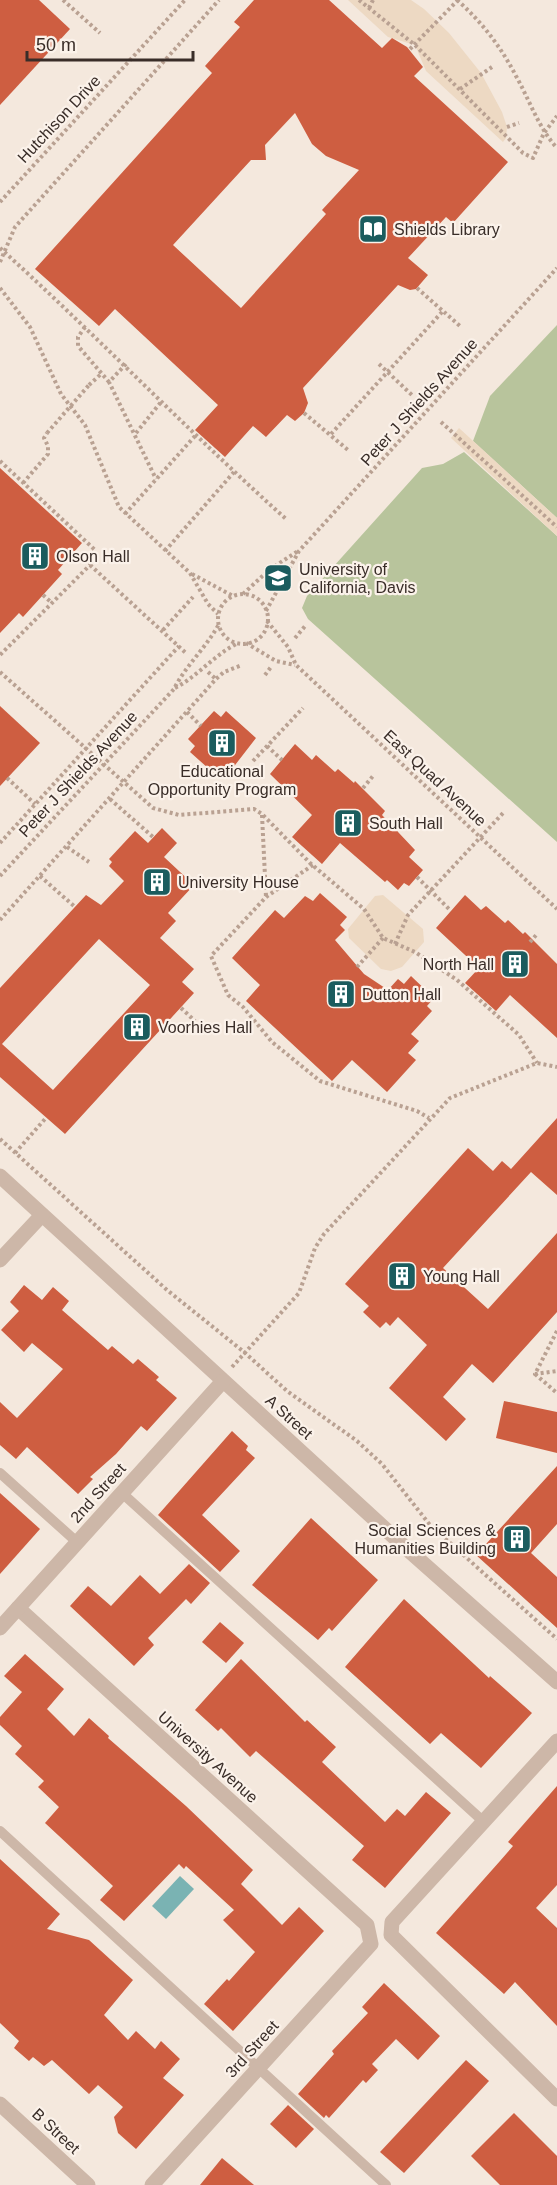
<svg xmlns="http://www.w3.org/2000/svg" width="557" height="2185" viewBox="0 0 557 2185" font-family="Helvetica,sans-serif">
	<rect width="100%" height="100%" fill="#f4e8dd"/>
	<g fill="#b8c49c">
		<path d="M557 325V518L473 441 490 396Z"/>
		<path d="M464 452 557 536V842L308 619 302 608 307 596 422 468 443 464Z"/>
	</g>
	<g fill="#edd9c3">
		<path d="M348 0H411L424 9 449 33 481 73 502 112 507 127 506 138 503 142 426 71 415 45 388 37Z"/>
		<path d="M459 428 557 518V536L451 438Z"/>
		<path d="M383 895 423 929 424 942 402 967 391 971 381 969 349 938 348 929 375 896Z"/>
	</g>
	<path fill="#7ab3b3" d="M180 1876 194 1889 166 1919 152 1906Z"/>
	<g fill="#ce5e41" fill-rule="evenodd">
		<path d="M0 0H39L70 29 0 105Z"/>
		<path d="M254 0H329L382 48 392 38 407 47 423 67 414 76 508 162 453 223 446 217 408 258 428 275 416 289 410 290 398 285 303 388 308 403 304 413 295 421 287 415 266 437 253 426 225 457 195 430 218 405 115 309 99 326 35 269 212 73 205 66 240 27 234 22ZM295 113 312 144 326 156 359 170 322 210 326 214 241 308 173 245 251 160H266L265 145Z"/>
		<path d="M0 468 82 543 58 570 62 574 23 617 19 613 0 633Z"/>
		<path d="M0 706 40 743 0 786Z"/>
		<path d="M214 711 221 717 226 711 256 738 232 769 228 765 218 777 190 752 195 746 188 739Z"/>
		<path d="M295 744 312 760 316 755 335 772 338 769 354 783 355 781 385 811 382 815 415 850 409 857 423 870 409 886 404 883 398 890 387 880 385 882 340 843 322 864 292 837 312 815 270 774Z"/>
		<path d="M162 828 177 843 164 857 194 885 168 913 176 921 160 938 194 969 182 982 194 993 65 1134 0 1077V988L86 895 101 905 124 881 109 866 112 862 109 859 135 831 148 843ZM99 939 150 985 53 1090 2 1044Z"/>
		<path d="M320 893 347 917 340 925 345 930 335 940 364 974 388 990 398 979 404 984 411 976 434 998 427 1006 432 1011 411 1034 419 1041 408 1053 416 1060 387 1092 352 1060 332 1081 246 1001 260 985 232 958 275 910 284 918 305 896 313 901Z"/>
		<path d="M465 895 481 910 486 906 505 923 508 920 523 934 525 932 557 964V1038L510 995 496 1011 465 983 479 968 436 928Z"/>
		<path d="M557 1118V1195L531 1172 443 1268 488 1309 557 1233V1312L493 1383 472 1364 443 1397 466 1419 446 1441 389 1388 427 1345 398 1317 390 1326 386 1322 380 1328 363 1312 369 1306 345 1284 468 1148 493 1171 502 1161 511 1169Z"/>
		<path d="M24 1285 42 1300 53 1287 69 1301 62 1310 108 1350 112 1346 133 1364 138 1359 159 1377 156 1380 177 1398 147 1431 141 1426 116 1454 90 1477 93 1479 78 1494 27 1447 16 1459 0 1445V1402L17 1418 63 1369 32 1343 24 1352 1 1330 19 1311 10 1302Z"/>
		<path d="M504 1401 557 1412V1453L496 1438Z"/>
		<path d="M232 1431 248 1446 246 1450 255 1458 202 1515 240 1551 220 1572 158 1515Z"/>
		<path d="M557 1466V1524L531 1553 557 1577V1628L476 1555Z"/>
		<path d="M0 1493 40 1529 0 1574Z"/>
		<path d="M311 1518 378 1580 332 1631 329 1628 318 1640 252 1585Z"/>
		<path d="M189 1564 210 1583 191 1604 186 1599 148 1638 154 1645 134 1666 70 1606 88 1586 111 1606 140 1575 160 1594Z"/>
		<path d="M404 1599 489 1678 490 1676 532 1713 481 1768 441 1733 430 1744 345 1667Z"/>
		<path d="M220 1622 244 1643 226 1663 202 1642Z"/>
		<path d="M25 1654 64 1689 47 1709 74 1736 89 1718 109 1736 108 1738 186 1806 253 1870 241 1884 282 1925 299 1907 324 1931 233 2031 204 2004 227 1979 229 1981 255 1952 223 1920 234 1910 186 1866 184 1869 179 1864 124 1921 100 1900 113 1886 45 1823 59 1807 38 1787 44 1781 15 1754 22 1746 0 1725V1717L22 1692 4 1676Z"/>
		<path d="M241 1659 305 1722 307 1720 336 1747 322 1762 385 1822 397 1809 405 1816 426 1792 451 1813 385 1888 352 1860 364 1846 256 1751 250 1757 221 1728 218 1731 195 1710Z"/>
		<path d="M557 1786V1885L536 1908 557 1928V2026L515 1982 504 1994 436 1933 500 1861 513 1846 508 1842Z"/>
		<path d="M0 1859 60 1914 47 1929 89 1940 133 1980 104 2015 128 2040 136 2031 155 2049 161 2041 180 2059 163 2078 184 2095 136 2149 118 2133 114 2117 123 2107 98 2085 89 2094 52 2060 44 2066 33 2057 29 2061 14 2048 19 2041 0 2023Z"/>
		<path d="M384 1983 440 2036 418 2060 396 2039 372 2064 378 2070 366 2083 363 2080 329 2118 326 2115 324 2118 298 2094 334 2054 332 2051 368 2013 362 2007Z"/>
		<path d="M466 2060 489 2081 404 2173 380 2152Z"/>
		<path d="M288 2105 314 2129 296 2148 270 2124Z"/>
		<path d="M514 2113 557 2156V2185H500L471 2156Z"/>
		<path d="M222 2158 254 2185H200Z"/>
	</g>
	<g fill="none" stroke-linecap="round" stroke-linejoin="round">
		<g stroke="#b9a192" stroke-width="4" stroke-dasharray="3 3" stroke-linecap="butt">
			<path d="M63 0 100 33"/>
			<path d="M359 0 415 45 523 153 533 158 544 133 557 116"/>
			<path d="M457 0C482 22 501 47 516 76 530 101 538 127 557 148"/>
			<path d="M369 8 373 0"/>
			<path d="M410 49 458 0"/>
			<path d="M460 89 492 67"/>
			<path d="M507 127 519 123"/>
			<path d="M0 202 185 0"/>
			<path d="M0 248C97 336 188 431 286 519"/>
			<path d="M0 262 15 227 219 0"/>
			<path d="M0 288 30 327 61 394 85 425 119 507 190 573 208 604 218 614"/>
			<path d="M417 288 461 327"/>
			<path d="M85 327 78 337V346L109 382"/>
			<path d="M126 364 109 382 156 479"/>
			<path d="M379 364 413 396"/>
			<path d="M89 385 101 374"/>
			<path d="M304 413 348 450"/>
			<path d="M441 422 557 527"/>
			<path d="M136 433 161 402"/>
			<path d="M331 434 443 311"/>
			<path d="M0 461 95 550 90 565 0 655"/>
			<path d="M23 483 48 454V446L44 438 47 433"/>
			<path d="M125 514 195 436"/>
			<path d="M165 551 234 472"/>
			<path d="M90 565 187 654"/>
			<path d="M192 574 233 596"/>
			<path d="M243 594 269 570 298 551"/>
			<circle cx="243" cy="619" r="25"/>
			<path d="M43 595 52 603"/>
			<path d="M266 611 299 551 557 268"/>
			<path d="M267 621 288 647 296 665 557 909"/>
			<path d="M163 630 193 597"/>
			<path d="M295 638 306 625"/>
			<path d="M246 643 276 661 295 665"/>
			<path d="M0 672 153 808 179 815 254 809 262 814 310 863 364 909 383 938 415 952 457 980 519 1035 537 1063"/>
			<path d="M208 672 216 679"/>
			<path d="M265 675 271 667"/>
			<path d="M175 688C198 676 214 655 238 643"/>
			<path d="M187 712 201 726"/>
			<path d="M267 746 282 760"/>
			<path d="M253 761 303 708"/>
			<path d="M7 778 35 804"/>
			<path d="M363 788 373 776"/>
			<path d="M110 799 153 837"/>
			<path d="M262 815 266 897"/>
			<path d="M0 843 179 646"/>
			<path d="M67 847 89 862"/>
			<path d="M313 865 266 897 211 956 228 995 243 1007 272 1042 320 1081 417 1111 429 1118"/>
			<path d="M0 876 174 689C186 665 206 648 219 624"/>
			<path d="M40 876 75 907"/>
			<path d="M417 877 451 911"/>
			<path d="M0 920 216 679 224 672 242 665"/>
			<path d="M530 942 538 933"/>
			<path d="M395 944 408 915 504 812"/>
			<path d="M357 967 383 938"/>
			<path d="M181 1008 195 1021"/>
			<path d="M0 1139 167 1290 244 1352 287 1391 357 1441 382 1464 430 1525 557 1639"/>
			<path d="M15 1153 45 1119"/>
			<path d="M557 1331 535 1374 557 1371"/>
			<path d="M232 1367 299 1293 315 1248 324 1234 450 1098 537 1063 557 1067"/>
			<path d="M535 1374 557 1393"/>
		</g>
		<g stroke="#cdb7a8" stroke-width="10">
			<path d="M0 1473 78 1543"/>
			<path d="M122 1493 484 1822"/>
			<path d="M0 1831 386 2185"/>
		</g>
		<g stroke="#cdb7a8" stroke-width="15">
			<path d="M0 1176 407 1549 557 1682"/>
			<path d="M0 1260 42 1215"/>
			<path d="M18 1608 367 1925 371 1944 152 2185"/>
			<path d="M0 1628 223 1381"/>
			<path d="M557 1741 392 1922 391 1935 557 2099"/>
		</g>
		<path stroke="#cdb7a8" stroke-width="15" d="M0 2104 88 2185"/>
		<path stroke="#b9a192" stroke-width="4" stroke-dasharray="3 3" stroke-linecap="butt" d="M47 433 89 385"/>
	</g>
	<defs>
		<g id="library-square" transform="scale(1.5)"><rect x="-9" y="-9" width="18" height="18" rx="4" fill="#1b5c5e" stroke="#fbf2ea"/><path d="M-6-4Q-3-5.5-.7-3.5V5Q-3 3-6 4ZM6-4Q3-5.5 .7-3.5V5Q3 3 6 4Z" fill="#fff"/></g>
		<g id="building-square" transform="scale(1.5)"><rect x="-9" y="-9" width="18" height="18" rx="4" fill="#1b5c5e" stroke="#fbf2ea"/><path d="M-4-6H4V6H1V3H-1V6H-4ZM-2.5-4.3h1.7v1.8h-1.7ZM.8-4.3h1.7v1.8H.8ZM-2.5-1h1.7V.8h-1.7ZM.8-1h1.7V.8H.8Z" fill="#fff"/></g>
		<g id="university-square" transform="scale(1.5)"><rect x="-9" y="-9" width="18" height="18" rx="4" fill="#1b5c5e" stroke="#fbf2ea"/><path d="M0-5L7-2L0 1L-7-2ZM-4 1L0 2.5L4 1V4Q0 6-4 4Z" fill="#fff"/></g>
	</defs>
	<g fill-rule="evenodd">
		<use href="#library-square" x="373" y="229"/>
		<use href="#building-square" x="35" y="556"/>
		<use href="#university-square" x="278" y="578"/>
		<use href="#building-square" x="222" y="743"/>
		<use href="#building-square" x="348" y="823"/>
		<use href="#building-square" x="157" y="882"/>
		<use href="#building-square" x="515" y="964"/>
		<use href="#building-square" x="341" y="994"/>
		<use href="#building-square" x="137" y="1027"/>
		<use href="#building-square" x="402" y="1276"/>
		<use href="#building-square" x="517" y="1539"/>
	</g>
	<g text-anchor="middle" dominant-baseline="central" stroke-width="4.5" stroke-linejoin="round" paint-order="stroke">
		<g font-size="16" fill="#392d28" stroke="#fbf2ea">
			<text transform="translate(59 119) rotate(-47)">Hutchison Drive</text>
			<text transform="translate(419 402) rotate(-48)">Peter J Shields Avenue</text>
			<text transform="translate(78 774) rotate(-47)">Peter J Shields Avenue</text>
			<text transform="translate(435 778) rotate(43)">East Quad Avenue</text>
			<text transform="translate(289 1417) rotate(42)">A Street</text>
			<text transform="translate(98 1493) rotate(-48)">2nd Street</text>
			<text transform="translate(208 1757) rotate(42)">University Avenue</text>
			<text transform="translate(252 2049) rotate(-48)">3rd Street</text>
			<text transform="translate(56 2131) rotate(43)">B Street</text>
		</g>
		<g font-size="16" fill="#392d28" stroke="#fbf2ea" text-anchor="start">
			<text x="394" y="229">Shields Library</text>
			<text x="56" y="556">Olson Hall</text>
			<text x="299" y="569">University of<tspan x="299" dy="18">California, Davis</tspan></text>
			<text x="222" y="771" text-anchor="middle">Educational<tspan x="222" dy="18">Opportunity Program</tspan></text>
			<text x="369" y="823">South Hall</text>
			<text x="178" y="882">University House</text>
			<text x="494" y="964" text-anchor="end">North Hall</text>
			<text x="362" y="994">Dutton Hall</text>
			<text x="158" y="1027">Voorhies Hall</text>
			<text x="423" y="1276">Young Hall</text>
			<text x="496" y="1530" text-anchor="end">Social Sciences &amp;<tspan x="496" dy="18">Humanities Building</tspan></text>
		</g>
	</g>
	<path d="M27 51v9h166v-9" fill="none" stroke="#392d28" stroke-width="3"/>
	<text x="36" y="51" font-size="18" fill="#392d28" stroke="#fbf2ea" stroke-width="4.5" paint-order="stroke">50 m</text>
</svg>
